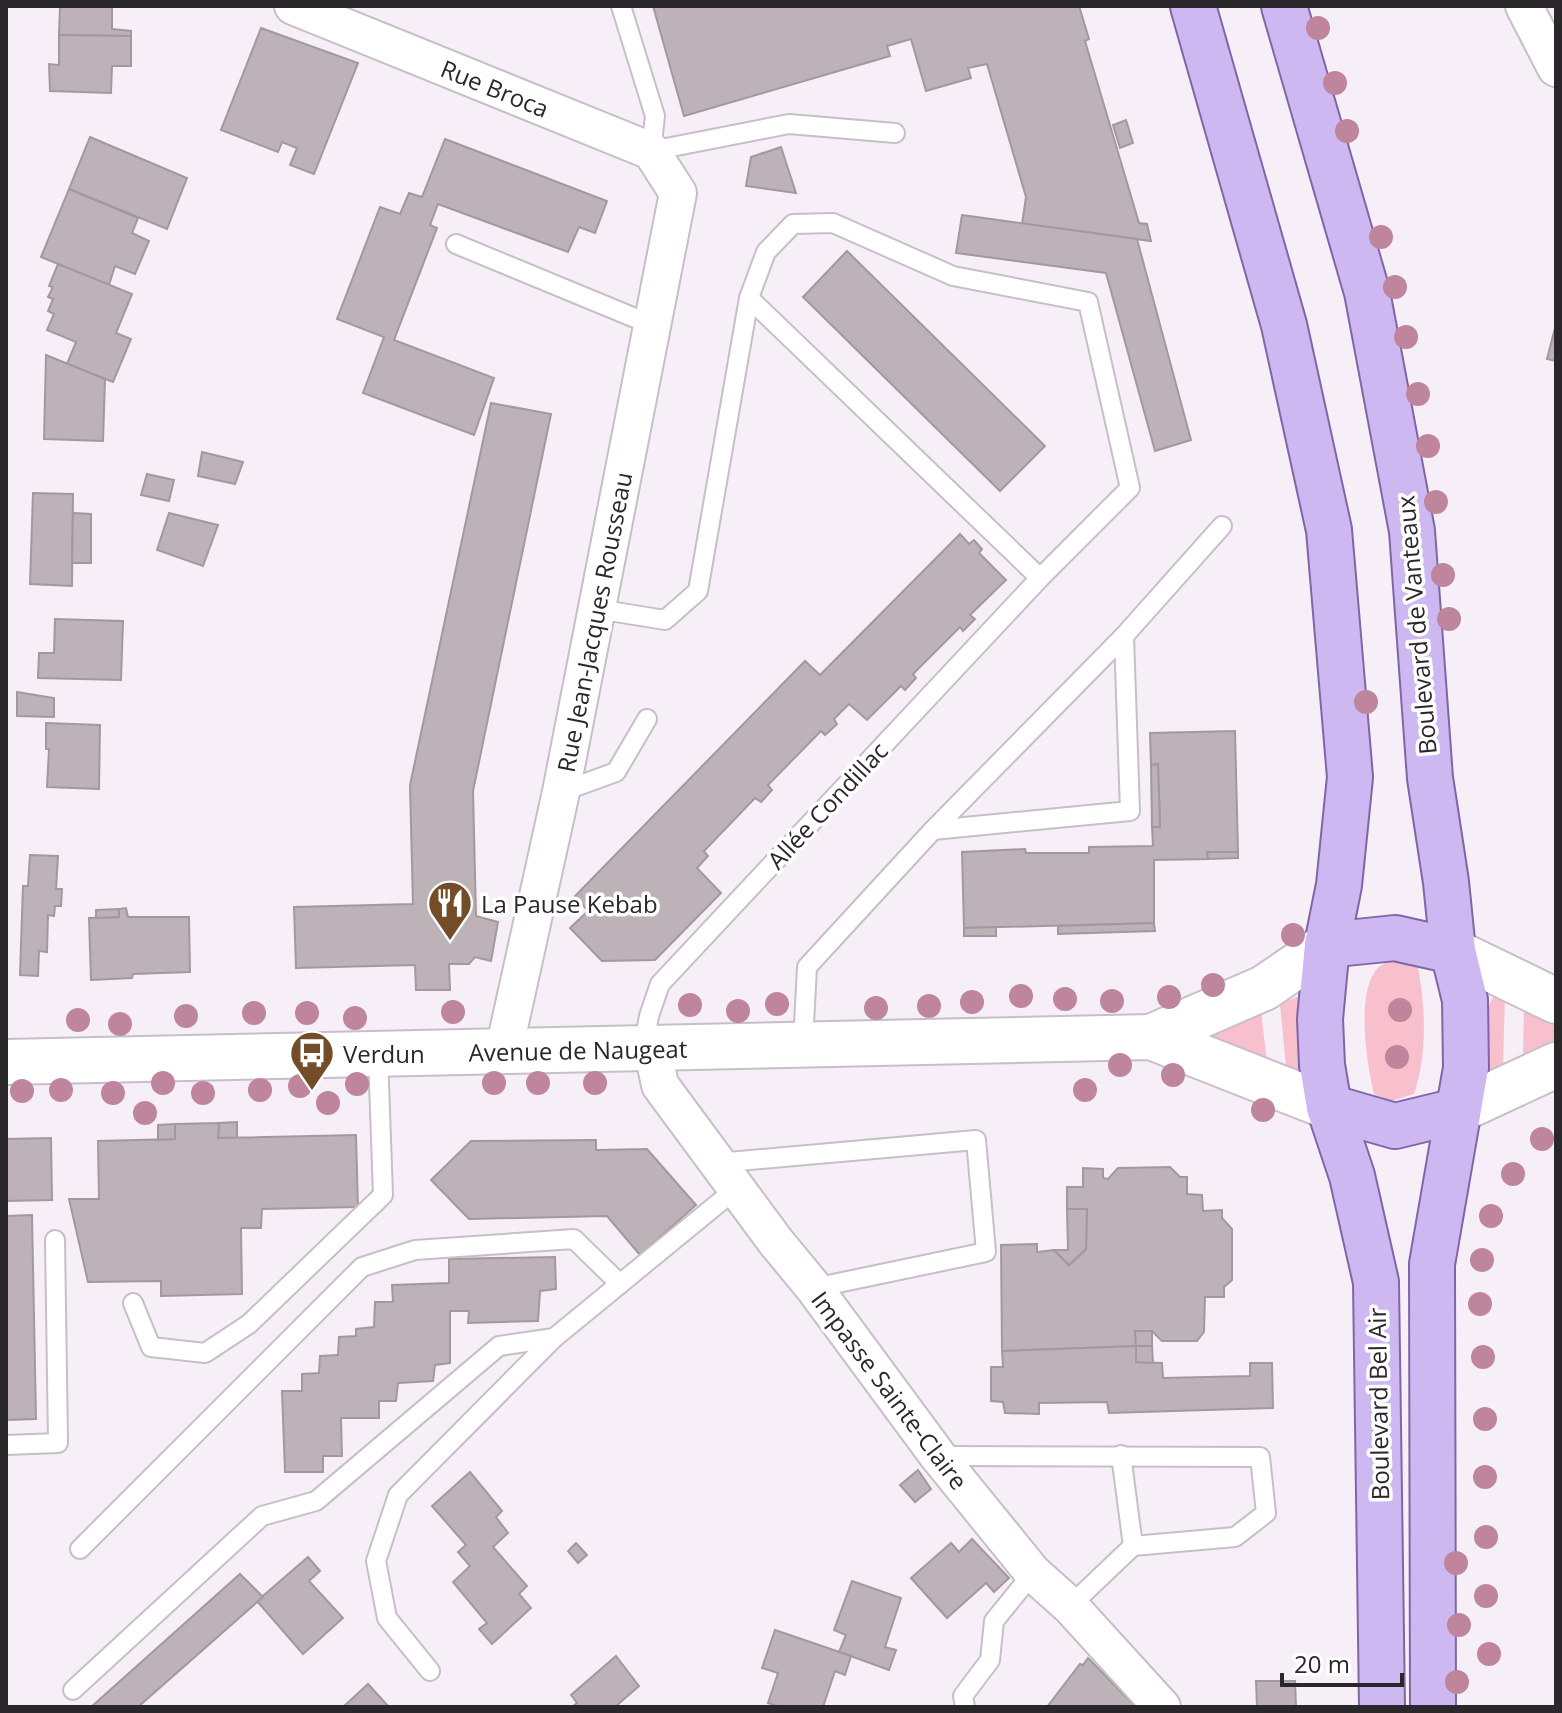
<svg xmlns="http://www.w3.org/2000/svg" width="1562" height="1713" viewBox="0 0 1562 1713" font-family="'Open Sans',sans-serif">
	<rect width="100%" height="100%" fill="#f7eff8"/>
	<g fill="#f8bfcd">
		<path d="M1394 958 1418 968C1426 1009 1427 1055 1414 1094L1391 1101 1374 1094C1367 1065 1355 991 1378 968 1382 964 1389 961 1394 958Z"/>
		<path d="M1496 994 1505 997 1503 1066 1491 1070 1488 1064C1488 1044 1481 1008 1496 994Z"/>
		<path d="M1299 996 1304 1075 1286 1067 1280 1004Z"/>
		<path d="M1524 1003 1556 1014V1043L1523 1057Z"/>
		<path d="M1261 1012 1267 1061 1208 1043 1209 1029Z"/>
	</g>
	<g fill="#bdb2b8" stroke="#a3989e" stroke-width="2">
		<path d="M60 6H112V29L131 31V36L59 35Z"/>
		<path d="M653 6H1079L1089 39 1085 41 1139 223 1147 224 1151 241 1022 224 1026 197 987 64 968 68 971 78 926 91 911 39 887 46 890 56 684 116Z"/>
		<path d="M261 28 358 63 314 174 290 165 297 148 282 142 278 152 221 130Z"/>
		<path d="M59 35 131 36V66H112L111 93 50 91 49 64 59 65Z"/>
		<path d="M1126 120 1133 143 1120 148 1113 125Z"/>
		<path d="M90 137 187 178 167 229 69 189Z"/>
		<path d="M445 139 607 201 595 233 579 227 568 252 438 204 430 225 437 228 394 340 494 378 474 435 363 393 384 337 337 319 380 207 400 214 409 193 422 197Z"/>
		<path d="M781 147 796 193 746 186 751 157Z"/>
		<path d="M69 189 138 218 132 233 149 241 135 274 115 266 109 285 41 257Z"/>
		<path d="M962 215 1137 239 1191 440 1155 451 1106 273 956 253Z"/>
		<path d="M847 251 1045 446 1000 491 803 297Z"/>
		<path d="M58 264 132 294 116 333 131 339 113 382 67 364 76 342 47 330 54 314 48 311 53 299 48 297 53 287 49 286Z"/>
		<path d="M1556 324V361L1547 359Z"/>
		<path d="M46 355 105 379 103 441 44 439Z"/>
		<path d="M491 403 551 414 473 791 476 916 498 922 491 961 475 957 469 964H449L450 990H416L415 965 296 968 294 907 413 904 410 785Z"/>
		<path d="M202 452 243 462 235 484 198 476Z"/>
		<path d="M147 474 174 480 169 501 141 495Z"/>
		<path d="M33 493 73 494 72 586 30 584Z"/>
		<path d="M73 513 91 514V563H72Z"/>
		<path d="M169 513 218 525 203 566 157 550Z"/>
		<path d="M960 534 969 544 974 540 982 549 979 553 1006 580 970 615 975 619 963 631 960 627 913 674 916 678 905 690 901 686 867 720 849 704 834 719 837 724 825 735 821 731 768 785 772 790 761 802 755 798 704 851 708 856 697 868 721 893 655 960 602 961 570 928 588 911 575 896 805 661 820 675Z"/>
		<path d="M55 619 123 621 121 680 38 678 39 653H54Z"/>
		<path d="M17 692 54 698V717L17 716Z"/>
		<path d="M46 723 100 725 99 789 47 787 49 749H46Z"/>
		<path d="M1235 731 1238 852H1207L1208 859 1154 860V923L964 928 962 852 1025 849 1026 853H1089V847L1153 846 1152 827H1160L1158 764 1151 765 1150 733Z"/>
		<path d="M1158 764 1160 827H1152L1151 765Z"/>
		<path d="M1207 852H1238V858L1208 859Z"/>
		<path d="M30 855 58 856 56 889H62L61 906H55L54 916 48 915 47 952 39 951 38 976 20 975 23 886H28Z"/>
		<path d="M126 908 128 917H189L190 972 133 974 132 978 91 980 89 918 119 917V909Z"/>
		<path d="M119 909V917L96 918V910Z"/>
		<path d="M1154 923 1155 931 1058 934V926Z"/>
		<path d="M996 927V936H964V928Z"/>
		<path d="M237 1122V1138H218L219 1123Z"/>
		<path d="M219 1123 218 1138 356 1135 358 1207 262 1209 261 1228H241L242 1294 161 1296V1281L88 1282 69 1199H99L98 1141 175 1139V1124Z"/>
		<path d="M175 1124V1139L158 1140V1125Z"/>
		<path d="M51 1138 52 1200 6 1201V1139Z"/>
		<path d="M596 1140V1150L647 1149 696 1205 640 1255 607 1216 469 1219 431 1180 471 1141Z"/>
		<path d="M1170 1167 1180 1177H1187V1194L1202 1195 1203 1211 1222 1210V1218L1232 1229V1280L1224 1287V1297H1205L1204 1332 1197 1341H1162L1152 1331H1135L1136 1346 1002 1351 1001 1245 1037 1244V1252L1054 1250 1069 1265 1086 1249 1087 1209H1067V1187H1083V1168L1103 1169V1178L1108 1179 1118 1168Z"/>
		<path d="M1067 1209H1087L1086 1249 1069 1265 1054 1250H1068Z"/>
		<path d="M32 1215 36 1419 6 1420V1216Z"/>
		<path d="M555 1257 556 1289 540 1291 538 1321 468 1323 469 1311H450V1363L435 1365 433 1381 398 1383 396 1401H379V1418H341L342 1456H323V1472H285L282 1391H302V1374L319 1373 320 1356 338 1355 339 1337 356 1336V1329L374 1327 375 1302H393L392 1285 449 1283V1259Z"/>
		<path d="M1135 1331H1152V1346H1136Z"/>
		<path d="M1136 1346V1362L1162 1363 1163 1378 1250 1376V1363H1272L1273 1408 1109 1413 1107 1402 1039 1403V1414L1005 1413 1003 1402 991 1401V1367H1003L1002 1351Z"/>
		<path d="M1136 1346H1152L1153 1363 1136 1362Z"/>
		<path d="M918 1470 931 1489 915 1502 900 1485Z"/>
		<path d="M470 1472 502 1511 496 1517 508 1533 493 1547 527 1586 519 1594 531 1608 492 1644 479 1629 487 1623 453 1582 470 1566 458 1552 466 1545 432 1506Z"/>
		<path d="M972 1539 1009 1578 994 1592 986 1583 947 1618 911 1578 951 1543 959 1552Z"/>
		<path d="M576 1543 587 1555 578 1563 568 1551Z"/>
		<path d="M308 1557 320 1571 309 1581 343 1618 303 1654 257 1601Z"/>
		<path d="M240 1574 263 1597 138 1707H91Z"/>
		<path d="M852 1581 901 1598 885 1647 896 1650 889 1670 839 1652 846 1635 834 1630Z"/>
		<path d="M775 1630 851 1656 845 1675 835 1671 823 1707H780L768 1703 778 1673 762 1668Z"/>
		<path d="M616 1656 639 1686 615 1707H572L577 1703 571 1695Z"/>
		<path d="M1088 1658 1136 1707H1047L1080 1664 1083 1665Z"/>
		<path d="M1256 1681H1295L1296 1707H1336H1257Z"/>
		<path d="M368 1684 389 1707H343Z"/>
	</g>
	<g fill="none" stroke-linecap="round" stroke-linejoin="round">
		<g stroke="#c7bfc8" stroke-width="22">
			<g id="service">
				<path d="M621 6 655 116 651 151 789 124 895 133"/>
				<path d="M456 244 652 325"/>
				<path d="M749 298 766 252 793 224 833 223 953 276 1088 302 1130 488 1040 578"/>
				<path d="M597 609 665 620 698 591 749 298 1040 578 660 984 649 1016 643 1049"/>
				<path d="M561 792 616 772 647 719"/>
				<path d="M933 830 1130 811 1124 636"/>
				<path d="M803 1043 807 967 933 830 1124 636 1222 526"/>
				<path d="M717 1163 976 1140 986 1252 814 1288"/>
				<path d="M133 1303 151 1347 205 1353 249 1324 383 1195 378 1055"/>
				<path d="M6 1445 58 1443 55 1240"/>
				<path d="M1121 1455 1133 1546"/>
				<path d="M938 1456 1260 1457 1266 1513 1235 1537 1133 1546 1070 1606"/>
				<path d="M80 1549 362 1267 415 1250 574 1239 620 1284"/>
				<path d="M430 1671 387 1618 376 1561 398 1495 554 1338"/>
				<path d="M73 1690 262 1516 316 1501 499 1346 554 1338 737 1188"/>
				<path d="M965 1707 963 1696 990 1660 994 1621 1033 1573"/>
			</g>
		</g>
		<g stroke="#c7bfc8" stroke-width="40">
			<g id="minor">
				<path d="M293 6 651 151 678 193 561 792 504 1050"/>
				<path d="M1524 6 1556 68"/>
				<path d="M656 1049V1066L660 1085 776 1242 814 1288 938 1456 1033 1573 1070 1606 1162 1707"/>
			</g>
		</g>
		<g stroke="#c7bfc8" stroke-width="48">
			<g id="tertiary">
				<path d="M1453 951 1556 1001"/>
				<path d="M1151 1037 1264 988 1327 945"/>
				<path d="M6 1062 1151 1037 1329 1107"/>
				<path d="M1457 1111 1556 1065"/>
			</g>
		</g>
		<g stroke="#8066a6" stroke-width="48">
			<g id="primary">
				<path d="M1193 6 1284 325 1329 530 1350 777 1339 885 1327 945 1320 1019 1322 1065 1329 1107 1352 1176 1376 1282 1382 1707"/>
				<path d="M1284 6 1367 292 1412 531 1430 778 1446 882 1453 951 1465 1000 1466 1068 1432 1264 1433 1707"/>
				<path d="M1327 945 1395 938 1453 951"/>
				<path d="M1329 1107 1395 1126 1457 1111"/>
			</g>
		</g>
		<use href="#service" stroke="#fff" stroke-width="18"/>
		<use href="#minor" stroke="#fff" stroke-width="36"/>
		<use href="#tertiary" stroke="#fff" stroke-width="44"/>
		<use href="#primary" stroke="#ceb8f1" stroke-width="44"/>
	</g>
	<g fill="#be859c">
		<circle cx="1318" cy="28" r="12"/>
		<circle cx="1335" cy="83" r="12"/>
		<circle cx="1347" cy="131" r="12"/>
		<circle cx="1381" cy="237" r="12"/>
		<circle cx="1395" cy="287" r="12"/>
		<circle cx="1406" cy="337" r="12"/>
		<circle cx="1418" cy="394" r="12"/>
		<circle cx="1428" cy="446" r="12"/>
		<circle cx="1436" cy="502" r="12"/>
		<circle cx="1443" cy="575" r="12"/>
		<circle cx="1449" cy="619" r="12"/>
		<circle cx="1366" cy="702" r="12"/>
		<circle cx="1293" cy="935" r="12"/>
		<circle cx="1213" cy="985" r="12"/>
		<circle cx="1021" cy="996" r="12"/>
		<circle cx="1169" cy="997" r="12"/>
		<circle cx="1065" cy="999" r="12"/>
		<circle cx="1112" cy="1001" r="12"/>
		<circle cx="972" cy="1002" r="12"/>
		<circle cx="777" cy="1004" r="12"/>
		<circle cx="690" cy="1005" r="12"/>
		<circle cx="929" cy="1006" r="12"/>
		<circle cx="876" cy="1008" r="12"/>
		<circle cx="1400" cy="1010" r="12"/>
		<circle cx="738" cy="1011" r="12"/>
		<circle cx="453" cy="1012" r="12"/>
		<circle cx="254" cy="1013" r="12"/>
		<circle cx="307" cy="1013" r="12"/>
		<circle cx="186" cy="1016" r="12"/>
		<circle cx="355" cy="1018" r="12"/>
		<circle cx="78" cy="1020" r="12"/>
		<circle cx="120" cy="1024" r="12"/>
		<circle cx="1397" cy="1057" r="12"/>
		<circle cx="1120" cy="1065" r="12"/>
		<circle cx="1173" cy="1075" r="12"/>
		<circle cx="163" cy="1083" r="12"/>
		<circle cx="494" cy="1083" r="12"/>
		<circle cx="538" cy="1083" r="12"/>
		<circle cx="595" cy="1083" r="12"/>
		<circle cx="357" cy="1084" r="12"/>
		<circle cx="300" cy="1086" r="12"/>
		<circle cx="61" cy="1090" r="12"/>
		<circle cx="260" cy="1090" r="12"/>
		<circle cx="1085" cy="1090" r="12"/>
		<circle cx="22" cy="1091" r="12"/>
		<circle cx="113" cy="1093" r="12"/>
		<circle cx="203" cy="1093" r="12"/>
		<circle cx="328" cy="1103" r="12"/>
		<circle cx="1263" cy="1110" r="12"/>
		<circle cx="145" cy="1113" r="12"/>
		<circle cx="1542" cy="1139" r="12"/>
		<circle cx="1513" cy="1174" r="12"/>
		<circle cx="1491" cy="1216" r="12"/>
		<circle cx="1482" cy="1260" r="12"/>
		<circle cx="1480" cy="1304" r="12"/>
		<circle cx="1483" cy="1357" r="12"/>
		<circle cx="1485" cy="1419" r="12"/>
		<circle cx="1485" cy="1477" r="12"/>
		<circle cx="1486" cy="1537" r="12"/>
		<circle cx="1456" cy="1563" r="12"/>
		<circle cx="1486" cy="1596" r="12"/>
		<circle cx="1459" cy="1625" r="12"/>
		<circle cx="1489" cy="1654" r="12"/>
		<circle cx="1457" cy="1682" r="12"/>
	</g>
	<defs>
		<g id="restaurant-pin" transform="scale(2.3)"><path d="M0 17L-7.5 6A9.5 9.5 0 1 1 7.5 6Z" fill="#724d28" stroke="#fff"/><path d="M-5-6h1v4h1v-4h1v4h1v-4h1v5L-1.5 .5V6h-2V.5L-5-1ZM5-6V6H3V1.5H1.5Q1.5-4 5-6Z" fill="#fff"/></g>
		<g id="bus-pin" transform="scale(2.3)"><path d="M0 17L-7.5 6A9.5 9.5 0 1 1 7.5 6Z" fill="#724d28" stroke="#fff"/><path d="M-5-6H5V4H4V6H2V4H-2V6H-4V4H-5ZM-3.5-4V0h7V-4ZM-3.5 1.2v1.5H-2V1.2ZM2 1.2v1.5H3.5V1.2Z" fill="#fff"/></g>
	</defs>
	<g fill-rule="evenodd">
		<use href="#restaurant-pin" x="450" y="903"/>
		<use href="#bus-pin" x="312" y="1053"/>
	</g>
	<g text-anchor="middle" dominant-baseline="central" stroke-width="7" stroke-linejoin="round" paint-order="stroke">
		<g font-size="24" fill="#2a272a" stroke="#fff">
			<text transform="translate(495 88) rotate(22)">Rue Broca</text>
			<text transform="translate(594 622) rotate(-79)">Rue Jean-Jacques Rousseau</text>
			<text transform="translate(1416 625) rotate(-95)">Boulevard de Vanteaux</text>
			<text transform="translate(827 805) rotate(-47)">Allée Condillac</text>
			<text transform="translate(578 1050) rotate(-1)">Avenue de Naugeat</text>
			<text transform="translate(890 1390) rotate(53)">Impasse Sainte-Claire</text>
			<text transform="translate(1378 1404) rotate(-91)">Boulevard Bel Air</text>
		</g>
		<g font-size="24" fill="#2a272a" stroke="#fff" text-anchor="start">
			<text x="481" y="903">La Pause Kebab</text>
			<text x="343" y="1053">Verdun</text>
		</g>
	</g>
	<rect width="1562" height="1713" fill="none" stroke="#2a272a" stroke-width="16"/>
	<path d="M1282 1673v12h120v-12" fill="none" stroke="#2a272a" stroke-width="4"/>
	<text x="1294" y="1673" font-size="24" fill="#2a272a" stroke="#ffffff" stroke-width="6" paint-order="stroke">20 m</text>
</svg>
